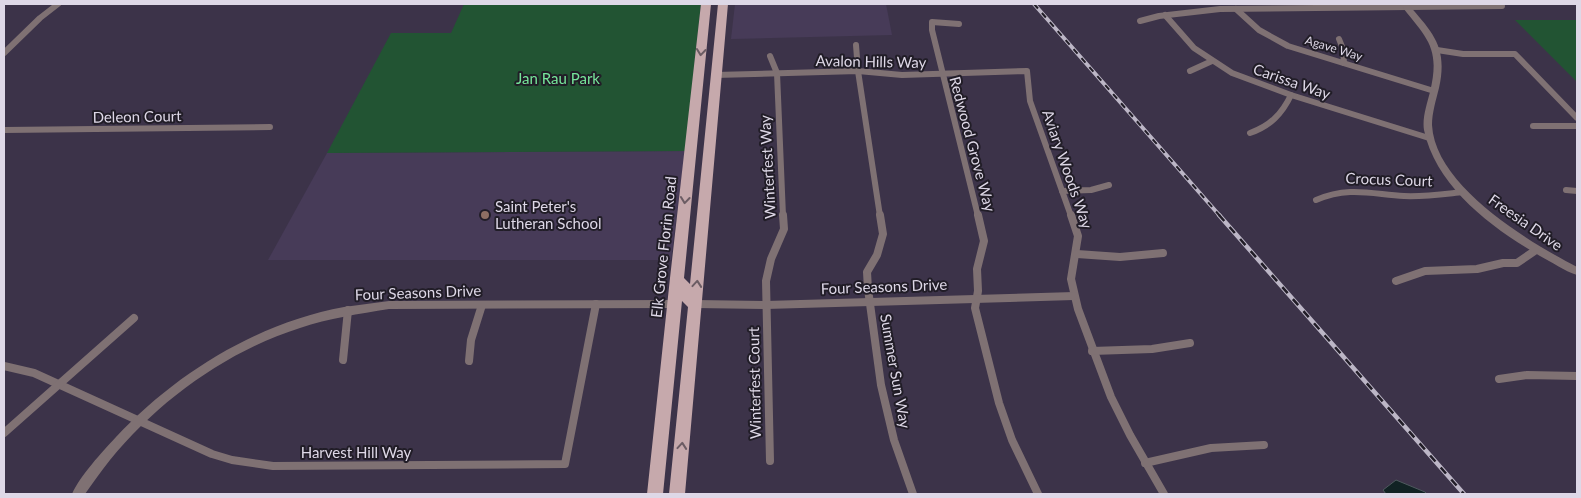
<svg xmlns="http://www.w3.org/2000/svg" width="1581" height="498" viewBox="0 0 1581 498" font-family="Lato,sans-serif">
	<rect width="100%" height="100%" fill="#3c3349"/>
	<g fill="#473b58">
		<path d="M735 4H886L892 35 731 39Z"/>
		<path d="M685 151 671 260H268L327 153Z"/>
	</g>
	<g fill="#225433">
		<path d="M464 4H701L685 151 327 153 391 33H451Z"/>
		<path d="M1515 20H1577V82Z"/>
	</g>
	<path fill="#112224" stroke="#4e595e" d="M1396 480 1425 492 1427 494H1386L1383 490Z"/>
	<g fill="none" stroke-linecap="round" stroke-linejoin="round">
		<g stroke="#7f7173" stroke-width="6">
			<path d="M1236 9 1259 30 1288 46 1434 91"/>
			<path d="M1165 15 1194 48 1232 73 1291 95 1429 138"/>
			<path d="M1140 21 1159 16 1220 9 1502 6"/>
			<path d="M959 24 932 22V30L978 216"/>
			<path d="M1339 39 1343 49 1344 63"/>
			<path d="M856 45 858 71 880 216"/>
			<path d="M1437 50 1463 54H1515L1577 118"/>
			<path d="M4 53 40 18 58 4"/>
			<path d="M770 56 777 73 783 216"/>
			<path d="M1190 71 1212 61"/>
			<path d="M715 75 858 71 902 75 1027 71 1030 101 1071 216"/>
			<path d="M1533 126H1577"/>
			<path d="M4 130 270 127"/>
			<path d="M1250 133C1270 126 1282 114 1291 95"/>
			<path d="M1566 190 1577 191"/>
			<path d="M1062 191 1091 190 1109 185"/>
			<path d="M1316 200C1349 186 1371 194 1404 196 1424 197 1444 194 1463 192"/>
		</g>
		<g stroke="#7f7173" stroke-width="8">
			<path d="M880 215 883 234 877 255 867 272 868 289 881 385 894 440 913 494"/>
			<path d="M978 215 984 241 977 269 978 291 975 308 999 403 1012 440 1038 494"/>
			<path d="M1071 215 1078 236 1071 279 1078 309 1111 397 1130 435 1164 494"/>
			<path d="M1077 254 1120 257 1163 253"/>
			<path d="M1396 281 1425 271 1477 269 1503 263H1517L1536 250"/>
			<path d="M695 304 766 305 1074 296"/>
			<path d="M1092 351 1152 349 1190 343"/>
			<path d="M343 360 348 310"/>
			<path d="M469 361 471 340 482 305"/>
			<path d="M4 366 34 373 212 454 232 460 273 466 565 464 596 304"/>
			<path d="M1499 379 1527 375 1577 376"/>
			<path d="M4 433 134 318"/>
			<path d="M770 461 766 281 771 259 784 229 783 215"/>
			<path d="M1145 463 1211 448 1264 445"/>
		</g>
		<g fill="#7f7173" fill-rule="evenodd">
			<path d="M1400 4H1408C1433 33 1448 47 1439 88 1436 100 1432 113 1432 125 1435 186 1529 242 1577 267V275C1564 271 1552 262 1540 256 1492 228 1436 187 1424 130 1422 118 1427 104 1430 92 1441 46 1426 38 1400 4Z"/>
			<path d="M675 300 679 301 680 304 679 307 675 308 389 309C359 314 329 318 300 328 227 351 158 401 110 460 101 471 93 483 85 494H72C80 476 102 452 116 437 176 373 257 323 344 307 359 305 374 303 389 301Z"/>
		</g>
		<path fill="#c6a9ac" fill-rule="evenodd" d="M701 4H711L684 278 690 284 718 4H728L685 494H669L688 307 682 301 663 494H647L670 278Z"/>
		<g stroke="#bcb6c6" stroke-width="4">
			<path id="rail-far1" d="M1034 4 1220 216"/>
		</g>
		<g stroke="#bcb6c6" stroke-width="4.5">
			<path id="rail" d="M1219 215 1464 494"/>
		</g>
		<use href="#rail-far1" stroke="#211d27" stroke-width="2" stroke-dasharray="6" stroke-linecap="butt"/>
		<use href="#rail" stroke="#211d27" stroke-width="2.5" stroke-dasharray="8" stroke-linecap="butt"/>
	</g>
	<defs><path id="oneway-chevron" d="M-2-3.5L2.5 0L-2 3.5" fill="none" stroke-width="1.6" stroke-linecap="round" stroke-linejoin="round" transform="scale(1.25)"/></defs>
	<g stroke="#6b5c63">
		<use href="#oneway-chevron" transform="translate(701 52) rotate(96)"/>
		<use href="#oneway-chevron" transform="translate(685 200) rotate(96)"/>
		<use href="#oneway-chevron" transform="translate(697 284) rotate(-85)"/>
		<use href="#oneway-chevron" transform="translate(682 446) rotate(-85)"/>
	</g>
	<circle fill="#8d6e63" stroke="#211d27" stroke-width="2" cx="485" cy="215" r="5"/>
	<g text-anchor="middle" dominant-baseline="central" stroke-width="4" stroke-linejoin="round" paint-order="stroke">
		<g font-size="12" fill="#ded8e7" stroke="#211d27">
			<text transform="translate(1334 48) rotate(17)">Agave Way</text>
		</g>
		<g font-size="15" fill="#ded8e7" stroke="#211d27">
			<text transform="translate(871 61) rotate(1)">Avalon Hills Way</text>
			<text transform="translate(1292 81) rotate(19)">Carissa Way</text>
			<text transform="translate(137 116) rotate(-1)">Deleon Court</text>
			<text transform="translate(973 144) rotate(75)">Redwood Grove Way</text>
			<text transform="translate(767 167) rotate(-93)">Winterfest Way</text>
			<text transform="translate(1068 169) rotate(71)">Aviary Woods Way</text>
			<text transform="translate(1389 179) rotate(2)">Crocus Court</text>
			<text transform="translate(1526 222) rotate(35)">Freesia Drive</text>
			<text transform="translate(663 247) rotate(-84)">Elk Grove Florin Road</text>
			<text transform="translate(884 286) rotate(-2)">Four Seasons Drive</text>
			<text transform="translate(418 292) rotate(-2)">Four Seasons Drive</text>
			<text transform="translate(896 371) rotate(80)">Summer Sun Way</text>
			<text transform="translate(754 383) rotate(-91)">Winterfest Court</text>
			<text x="356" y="452">Harvest Hill Way</text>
		</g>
		<g font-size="15" fill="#76e59a" stroke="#211d27">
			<text x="558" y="78">Jan Rau Park</text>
		</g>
		<g font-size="15" fill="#ded8e7" stroke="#211d27" text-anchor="start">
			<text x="495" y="206">Saint Peter's<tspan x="495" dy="17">Lutheran School</tspan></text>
		</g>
	</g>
	<rect width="1581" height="498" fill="none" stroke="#ded8e7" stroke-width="10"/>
</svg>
